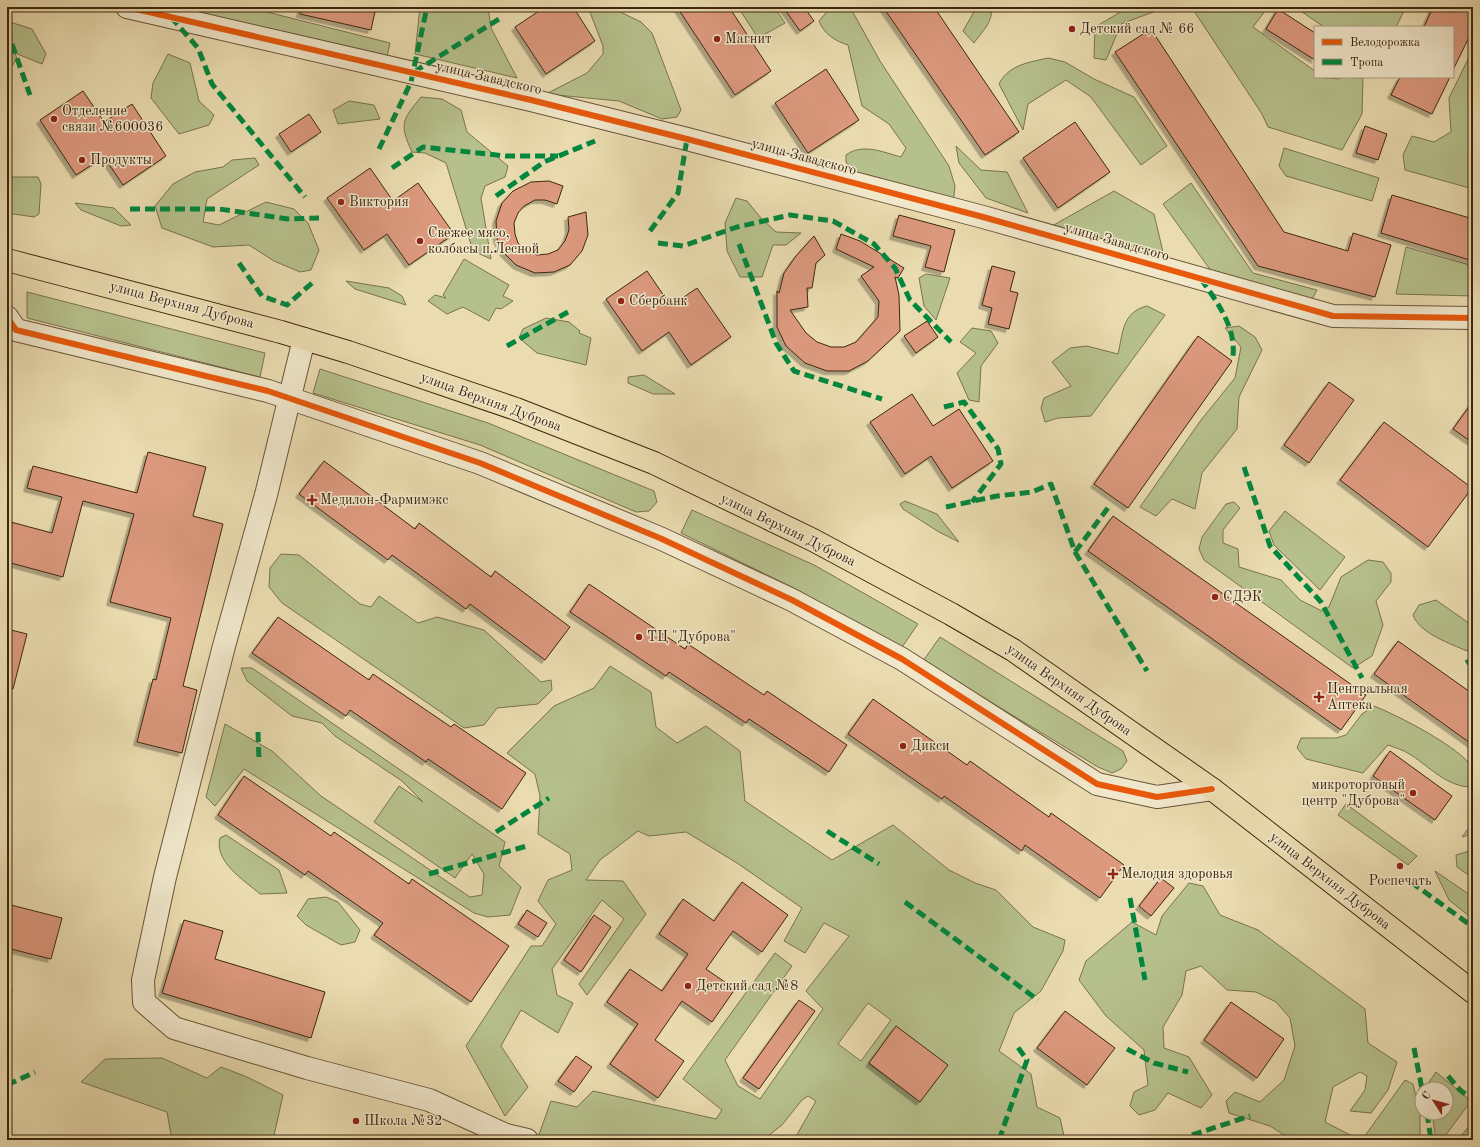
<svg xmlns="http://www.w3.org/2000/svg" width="1480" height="1147" viewBox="0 0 1480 1147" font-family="'Old Standard TT',serif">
	<defs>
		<filter id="shadow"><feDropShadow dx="-3.5" dy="3.5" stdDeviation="0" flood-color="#0004"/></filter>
	</defs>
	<rect width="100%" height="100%" fill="#eadcb0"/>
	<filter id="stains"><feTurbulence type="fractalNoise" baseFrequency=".005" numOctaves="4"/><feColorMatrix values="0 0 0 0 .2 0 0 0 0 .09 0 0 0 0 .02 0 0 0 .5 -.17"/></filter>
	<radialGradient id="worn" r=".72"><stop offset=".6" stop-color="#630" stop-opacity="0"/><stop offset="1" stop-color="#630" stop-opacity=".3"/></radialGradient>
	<g fill="#b6c08c" stroke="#7a734e" fill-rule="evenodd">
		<path d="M181 7H247L390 43 386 62 180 13Z"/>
		<path d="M420 7H488L491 28 517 78 415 54Z"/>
		<path d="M588 7H610L641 22 652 33 681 110 677 117 662 119 619 101 546 94 587 73 603 54V46Z"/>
		<path d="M738 7H774L785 23 758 38Z"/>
		<path d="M831 7H850L880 61 949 166 955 186 953 204 860 180 846 162V155C862 143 883 152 901 157L906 148 889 124 862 106 848 45C835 41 824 34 819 21Z"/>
		<path d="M971 7H990C996 19 980 34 974 43L963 31 975 10Z"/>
		<path d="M1129 7H1268L1253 27 1315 71V77L1339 79 1341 77 1363 78 1362 114 1342 150 1268 127 1262 114 1194 11H1156L1121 24 1106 60 1094 58 1095 27Z"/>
		<path d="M1295 7H1406L1396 27H1324Z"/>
		<path d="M7 21 32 29 46 54 42 64 15 53 17 59 7 73Z"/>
		<path d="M1473 49V189L1405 170 1403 155 1412 136 1434 142 1451 132 1449 98Z"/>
		<path d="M168 54 190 63 199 101 214 115 209 125 179 134 151 98 153 83Z"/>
		<path d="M1048 58 1065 62 1094 79 1134 97 1167 146 1141 165 1091 97 1066 80 1028 104 1023 130 999 84C1008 65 1030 62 1048 58Z"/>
		<path d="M421 97 442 99 461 110 467 132 508 166 505 177 485 186 481 198 491 259 473 251 446 163 425 153 412 152C399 124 402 120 421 97Z"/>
		<path d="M349 101 374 105 380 119 338 124 333 110Z"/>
		<path d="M956 146 981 170 1007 172 1028 213 986 198 959 163Z"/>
		<path d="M1284 148 1379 178 1372 201 1286 176 1279 166Z"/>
		<path d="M255 158 259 165 207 199 203 222 219 225 266 202 294 209 308 223 319 250 311 270 300 272 274 261 249 245 213 247 162 228 155 206 173 184 195 172 223 167 232 160Z"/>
		<path d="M7 177H38L41 184 39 214 34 217 7 213Z"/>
		<path d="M1191 183 1253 273 1317 290 1310 303 1214 275 1163 204Z"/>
		<path d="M1114 191 1154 214 1163 252 1098 240 1052 226Z"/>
		<path d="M736 198 747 201 760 217 776 232 801 233 786 245H773L762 277H740L727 251 725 223Z"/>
		<path d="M75 203 114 208 131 225 121 226 81 210Z"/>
		<path d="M1406 247 1473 266V296L1396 294Z"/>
		<path d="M464 259 509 285 503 296 513 301 501 309 496 308 489 321 463 307 447 314 428 301 435 295 446 298 443 295Z"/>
		<path d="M926 274 950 278 936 320 924 306 919 278Z"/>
		<path d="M346 281 389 288 402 296 406 305 355 289Z"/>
		<path d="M27 292 265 353 260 377 27 318Z"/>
		<path d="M1147 306 1165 315 1091 416 1058 418 1045 422 1041 408 1044 398 1071 386 1052 362 1070 348 1087 346 1118 354C1123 333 1122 312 1147 306Z"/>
		<path d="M546 318 569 322 580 331 579 333 591 338 586 365 537 353 519 338 523 329Z"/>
		<path d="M1239 326 1255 337 1262 350 1239 397 1237 429 1202 473 1195 509 1172 499 1156 516 1140 507 1201 420 1235 378 1241 347 1225 328Z"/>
		<path d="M972 328 991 331 998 343 981 366 979 402 969 400 957 373 976 353 960 342Z"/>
		<path d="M320 369 488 423 654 491 657 502 649 511 636 512 480 445 313 393Z"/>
		<path d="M644 375 675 394H653L628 383V377Z"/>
		<path d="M905 501 937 514 959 542 939 532 903 509 900 504Z"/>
		<path d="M1234 502 1240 508 1223 530V543L1238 549 1239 567 1281 580 1300 600 1322 611 1329 607 1341 577 1368 560 1383 562 1391 573V582L1376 601 1383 625 1372 656 1353 668 1204 560 1199 549 1202 537 1226 504Z"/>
		<path d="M692 510 814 565 918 624 900 650 796 589 681 533Z"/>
		<path d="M1285 511 1345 557 1320 590 1274 545 1269 531Z"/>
		<path d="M281 554 299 555 360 604 371 607 379 596 418 623 437 617 484 630 541 682 551 680 552 690 538 704 497 708 484 725 464 728 282 603 269 587 270 568Z"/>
		<path d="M1436 600 1473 626V645L1467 651C1451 644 1419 633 1413 615L1419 605Z"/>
		<path d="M940 637 1123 751 1127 761 1121 769 1112 773 1098 767 923 661Z"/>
		<path d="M610 666 651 692 656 727 677 743 706 726 740 751 745 801 832 860 893 825 949 870 975 883 996 890 1033 927 1065 940 1063 951 1041 991 1014 1013 999 1051 1031 1074 1037 1107 1060 1118 1065 1140H794L816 1101 808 1096 802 1100 782 1125 763 1140H537L551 1101 577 1107 593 1091 716 1119 722 1110 683 1079 775 953 792 966 725 1060 738 1086 760 1099 823 1009 806 991 849 936 824 923 805 953 784 941 802 908 737 863 686 832 649 836 638 831 600 860 586 880 623 881 646 914 587 995 579 984 624 919 602 900 552 969 557 995 573 1003 558 1033 521 1010 501 1046 528 1087 505 1116 466 1046 531 946H542L556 924 538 901 548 880 572 870 570 854 538 834 540 796 535 774 507 753 554 706 594 688ZM868 1003 891 1020 861 1061 838 1044ZM882 1046 920 1101 869 1064Z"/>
		<path d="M241 668H252L505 842 499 866 521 887 510 915 488 917 474 913 244 769 215 806 206 797 225 724 272 751 321 796 470 897 482 895 484 874 472 854 455 878 374 822 399 786 423 802 402 781 335 736 322 723 292 716 247 681Z"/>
		<path d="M1374 706C1395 714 1464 749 1473 769 1475 773 1473 782 1473 787 1448 788 1430 767 1411 755 1404 750 1396 748 1388 745L1363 773 1306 759 1297 748 1301 738H1336L1346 735 1362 714Z"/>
		<path d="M1346 804 1417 856 1408 865 1338 815Z"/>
		<path d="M1473 822V834L1462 837Z"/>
		<path d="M226 835 279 870 287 893 260 894C244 880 214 862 220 838Z"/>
		<path d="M1473 850V878L1457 867 1456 855Z"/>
		<path d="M1435 871 1473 897V919L1449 900Z"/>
		<path d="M1189 883 1203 886 1220 915 1258 930 1365 1009 1368 1043 1397 1062 1388 1090 1371 1113 1350 1111 1365 1090 1367 1076 1360 1072 1333 1087 1325 1122 1354 1137 1351 1140H1292L1270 1126 1229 1113 1226 1101 1235 1092 1260 1102 1284 1080 1295 1046 1290 1018 1276 1002 1256 992 1227 990 1201 966 1186 971 1182 995 1163 1027 1164 1048 1189 1057 1212 1095 1201 1108 1168 1093 1155 1110 1139 1115 1130 1106 1134 1092 1148 1085 1144 1050 1106 1016 1079 980 1086 961 1132 922 1156 935 1162 916Z"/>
		<path d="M326 897 338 902 360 930 355 942 341 945 306 925 297 916 308 899Z"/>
		<path d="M7 987 12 989 11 1004 7 1006Z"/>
		<path d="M162 1058 207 1078 221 1067 247 1077 283 1095 273 1140H172L167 1112 81 1082 105 1059Z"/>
		<path d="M1436 1072 1471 1101 1442 1140H1436L1432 1113H1446V1089H1428L1427 1085Z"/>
		<path d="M1405 1080 1413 1084 1420 1114V1140H1362Z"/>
		<path d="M1473 1121V1140H1458Z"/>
	</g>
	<g fill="#dc997e" stroke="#3e260f" filter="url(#shadow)">
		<path d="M301 7H376L371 30 300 14Z"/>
		<path d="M545 7H573L595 41 546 74 515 27Z"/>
		<path d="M677 7H729L771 71 735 95Z"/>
		<path d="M783 7H804L814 21 800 31Z"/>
		<path d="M883 7H934L1019 132 985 155Z"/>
		<path d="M1433 7H1473V29L1453 70V27H1424Z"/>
		<path d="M1278 9 1315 33V60L1266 29Z"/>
		<path d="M1151 29 1284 232 1348 251 1353 233 1391 245 1375 297 1258 266 1115 52Z"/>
		<path d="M826 69 859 120 808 153 775 103Z"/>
		<path d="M1400 77H1450L1432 114 1391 95Z"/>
		<path d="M83 91 104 122 132 104 166 156 123 185 104 157 76 175 40 120Z"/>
		<path d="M309 114 321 132 291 152 279 134Z"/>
		<path d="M1075 122 1110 172 1058 208 1023 158Z"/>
		<path d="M1365 126 1387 134 1378 160 1356 153Z"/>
		<path d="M370 168 393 201 418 183 454 234 409 265 387 234 364 250 327 198Z"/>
		<path d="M549 181 563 186 557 204 545 200H535L524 206 518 213 514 223 515 234 518 243 526 250 537 255 548 254 558 250 565 241 569 230 568 217 586 212 588 235 582 251 570 265 554 272 535 273 516 265 504 253 497 239 496 221 502 203 513 191 531 182Z"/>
		<path d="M1392 195 1473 219V261L1381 233Z"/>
		<path d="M899 215 955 230 944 272 925 267 931 246 893 236Z"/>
		<path d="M841 234 860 241 904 268 898 278 895 277 899 295 900 331 868 361 849 371H827L805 363 786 346 777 327V291L779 293 784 273 796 256 814 236 825 255 816 263 812 288H807L808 307 790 310 806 333 817 342 831 347H844L856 342 878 317 879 301 861 276 874 267 836 249Z"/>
		<path d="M992 266 1015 272 1010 291 1018 293 1009 329 988 324 992 308 982 305Z"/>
		<path d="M647 271 671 306 697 288 731 337 691 365 669 332 642 351 606 299Z"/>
		<path d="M927 321 938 337 916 353 904 336Z"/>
		<path d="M1198 336 1232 361 1128 508 1094 484Z"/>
		<path d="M1329 382 1354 400 1309 463 1284 445Z"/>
		<path d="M912 394 933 426 959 409 993 461 952 488 931 456 905 474 870 422Z"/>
		<path d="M1473 401V443L1453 429Z"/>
		<path d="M1384 422 1472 488 1428 547 1340 480Z"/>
		<path d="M148 452 206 467 193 516 223 524 183 686 197 690 182 753 137 742 153 679 156 680 171 618 110 602 134 514 83 501 63 577 7 562V521L52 533 62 497 27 488 33 466 137 493Z"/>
		<path d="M324 461 415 529 419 523 491 577 495 571 570 627 545 660 470 604 466 609 392 555 388 560 299 494Z"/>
		<path d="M1113 516 1366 695 1341 730 1088 551Z"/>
		<path d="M589 584 685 649 688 644 764 695 767 691 847 745 829 772 749 719 746 723 669 672 666 676 570 612Z"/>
		<path d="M278 617 369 680 373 674 451 727 454 724 526 773 502 809 428 759 426 762 350 710 346 716 252 653Z"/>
		<path d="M7 629 27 634 13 689 7 688Z"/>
		<path d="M1398 641 1473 694V745L1374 674Z"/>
		<path d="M873 699 967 765 970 761 1049 817 1051 813 1124 865 1100 898 1025 845 1022 851 944 796 942 799 848 734Z"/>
		<path d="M1390 751 1452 796 1435 820 1373 776Z"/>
		<path d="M244 776 331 836 334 832 409 884 412 879 509 946 471 1002 374 935 383 923 308 871 305 875 218 815Z"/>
		<path d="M1161 878 1174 888 1151 916 1139 906Z"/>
		<path d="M742 882 788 915 762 952 733 931 706 969 735 989 712 1022 682 1001 655 1040 684 1061 658 1098 610 1064 638 1024 607 1002 630 969 662 991 688 954 659 934 683 899 714 921Z"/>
		<path d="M7 904 62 918 51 959 7 948Z"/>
		<path d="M527 910 547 923 538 937 518 924Z"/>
		<path d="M594 915 611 927 581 972 564 960Z"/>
		<path d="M184 920 223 931 215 959 325 992 311 1038 162 993Z"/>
		<path d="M799 1000 815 1011 759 1089 743 1078Z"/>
		<path d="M1231 1002 1284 1039 1257 1078 1204 1040Z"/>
		<path d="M1065 1011 1115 1048 1087 1085 1037 1048Z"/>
		<path d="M896 1026 948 1065 920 1102 869 1063Z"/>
		<path d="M576 1056 592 1067 574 1092 558 1081Z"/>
	</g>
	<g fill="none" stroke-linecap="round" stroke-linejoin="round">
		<g stroke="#695437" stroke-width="24">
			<g id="minor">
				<path d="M127 7 531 100 687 139 983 217 1333 316 1473 318"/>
				<path d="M7 317 16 330 268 391 480 463 662 539 792 600 902 659 1097 784 1157 797 1212 789"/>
				<path d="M304 339 266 495 224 646 165 877 143 980 144 1002 174 1028 307 1068 429 1100 506 1135 527 1140"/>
			</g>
		</g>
		<g stroke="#3e260f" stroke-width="24">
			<path id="major" d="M7 260 281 332 348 352 516 409 654 463 813 540 951 614 1013 650 1212 789 1473 992"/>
		</g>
		<use href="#minor" stroke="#f1e8cc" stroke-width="22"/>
		<use href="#major" stroke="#eadcb0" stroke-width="22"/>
		<g stroke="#00873e" stroke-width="5" stroke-dasharray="10 5" stroke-linecap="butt">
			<path d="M171 17 198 48 212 84 305 197"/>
			<path d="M7 30 30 95"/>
			<path d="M414 72 499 19"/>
			<path d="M379 149 411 82 427 7"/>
			<path d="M392 168 423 147 506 156H558"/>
			<path d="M496 196 544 162 595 141"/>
			<path d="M130 209H219L288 219 319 218"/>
			<path d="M650 231 678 193 687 139"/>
			<path d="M658 243 683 246 737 227 790 215 833 221 874 244 895 268 910 300 951 342"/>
			<path d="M739 244 776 343 794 371 882 399"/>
			<path d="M239 263 262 296 287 305 312 283"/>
			<path d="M1201 279C1217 302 1236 327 1233 356"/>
			<path d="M507 346 568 312"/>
			<path d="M944 407 964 402 998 449 1001 464 972 502"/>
			<path d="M1244 467 1270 546 1321 602 1362 678"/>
			<path d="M946 507 997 496 1032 492 1051 484 1075 552 1147 671"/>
			<path d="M1075 552 1110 505"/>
			<path d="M1466 663 1473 659"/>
			<path d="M258 732 259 760"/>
			<path d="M827 831 879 864"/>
			<path d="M496 832 549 798"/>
			<path d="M429 874 527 846"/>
			<path d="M1411 882 1473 927"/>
			<path d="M1130 898 1145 980"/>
			<path d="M905 902 1038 1000"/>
			<path d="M1414 1048 1422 1089"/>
			<path d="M1127 1049 1154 1063 1188 1072"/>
			<path d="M1448 1076 1460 1090 1473 1100"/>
			<path d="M7 1085 35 1072"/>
			<path d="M1427 1113 1431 1140"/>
			<path d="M1192 1135 1250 1116"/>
			<path d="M999 1140 1027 1060 1017 1046"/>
		</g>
		<g stroke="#f1e8cc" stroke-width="8">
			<g id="cycleway">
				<path d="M127 7 531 100 687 139 983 217 1333 316 1473 318"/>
				<path d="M7 317 16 330 268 391 480 463 662 539 792 600 902 659 1097 784 1157 797 1212 789"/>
			</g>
		</g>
		<use href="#cycleway" stroke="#e8590c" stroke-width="6"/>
	</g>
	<g fill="#8f2418" stroke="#f1e8cc" stroke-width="1.5">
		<circle cx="1072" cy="29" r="4"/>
		<circle cx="717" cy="39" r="4"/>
		<circle cx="54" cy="119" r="4"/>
		<circle cx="82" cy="160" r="4"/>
		<circle cx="341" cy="202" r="4"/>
		<circle cx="420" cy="241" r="4"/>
		<circle cx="621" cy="301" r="4"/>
		<path d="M310 494h4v4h4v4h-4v4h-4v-4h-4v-4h4z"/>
		<circle cx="1215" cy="597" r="4"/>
		<circle cx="639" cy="637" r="4"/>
		<path d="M1317 691h4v4h4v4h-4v4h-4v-4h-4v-4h4z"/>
		<circle cx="903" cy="746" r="4"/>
		<circle cx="1413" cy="793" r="4"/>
		<circle cx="1400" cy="866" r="4"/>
		<path d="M1111 868h4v4h4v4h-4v4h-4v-4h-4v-4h4z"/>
		<circle cx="688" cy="986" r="4"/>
		<circle cx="356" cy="1121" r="4"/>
	</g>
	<g text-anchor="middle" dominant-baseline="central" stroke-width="3" stroke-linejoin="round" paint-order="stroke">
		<g font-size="14" fill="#3e260f" stroke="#f1e8cc" text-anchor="start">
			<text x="1080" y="29">Детский сад № 66</text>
			<text x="725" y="39">Магнит</text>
			<text x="62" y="111">Отделение<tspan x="62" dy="16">связи №600036</tspan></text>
			<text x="90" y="160">Продукты</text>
			<text x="349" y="202">Виктория</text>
			<text x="428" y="233">Свежее мясо,<tspan x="428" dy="16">колбасы п.Лесной</tspan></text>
			<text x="629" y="301">Сбербанк</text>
			<text x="320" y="500">Медилон-Фармимэкс</text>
			<text x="1223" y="597">СДЭК</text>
			<text x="647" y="637">ТЦ "Дуброва"</text>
			<text x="1327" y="689">Центральная<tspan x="1327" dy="16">Аптека</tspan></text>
			<text x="911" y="746">Дикси</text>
			<text x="1405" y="785" text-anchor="end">микроторговый<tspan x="1405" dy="16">центр "Дуброва"</tspan></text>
			<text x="1121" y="874">Мелодия здоровья</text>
			<text x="1400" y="881" text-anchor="middle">Роспечать</text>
			<text x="696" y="986">Детский сад №8</text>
			<text x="364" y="1121">Школа №32</text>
		</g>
		<g font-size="14" fill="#3e260f" stroke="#f1e8cc">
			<text transform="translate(489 78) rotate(13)">улица Завадского</text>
			<text transform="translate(804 157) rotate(15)">улица Завадского</text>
			<text transform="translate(1117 242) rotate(16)">улица Завадского</text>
			<text transform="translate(182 305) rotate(15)">улица Верхняя Дуброва</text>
			<text transform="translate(491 402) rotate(20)">улица Верхняя Дуброва</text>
			<text transform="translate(788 530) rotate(26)">улица Верхняя Дуброва</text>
			<text transform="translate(1069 690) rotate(35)">улица Верхняя Дуброва</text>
			<text transform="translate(1330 881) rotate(38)">улица Верхняя Дуброва</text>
		</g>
	</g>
	<rect width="1480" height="1147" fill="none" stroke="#eadcb0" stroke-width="24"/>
	<rect x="8" y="8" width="1464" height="1131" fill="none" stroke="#3e260f" stroke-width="2"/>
	<rect x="12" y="12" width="1456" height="1123" fill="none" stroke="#3e260f"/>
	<rect x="1314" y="26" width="140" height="52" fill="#f1e8cc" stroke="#a99a80"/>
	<rect x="1322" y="39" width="20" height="6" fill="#e8590c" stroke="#a99a80"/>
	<text x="1350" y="46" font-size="12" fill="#3e260f">Велодорожка</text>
	<rect x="1322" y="59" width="20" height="6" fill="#00873e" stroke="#a99a80"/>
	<text x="1350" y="66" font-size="12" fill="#3e260f">Тропа</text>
	<g transform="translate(1434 1101) rotate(306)"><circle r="19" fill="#f1e8cc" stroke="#a99a80"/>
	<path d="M0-3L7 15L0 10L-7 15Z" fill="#8f2418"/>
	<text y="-6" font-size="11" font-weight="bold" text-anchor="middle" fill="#3e260f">С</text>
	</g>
	<rect width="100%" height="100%" filter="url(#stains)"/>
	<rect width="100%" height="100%" fill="url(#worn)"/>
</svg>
